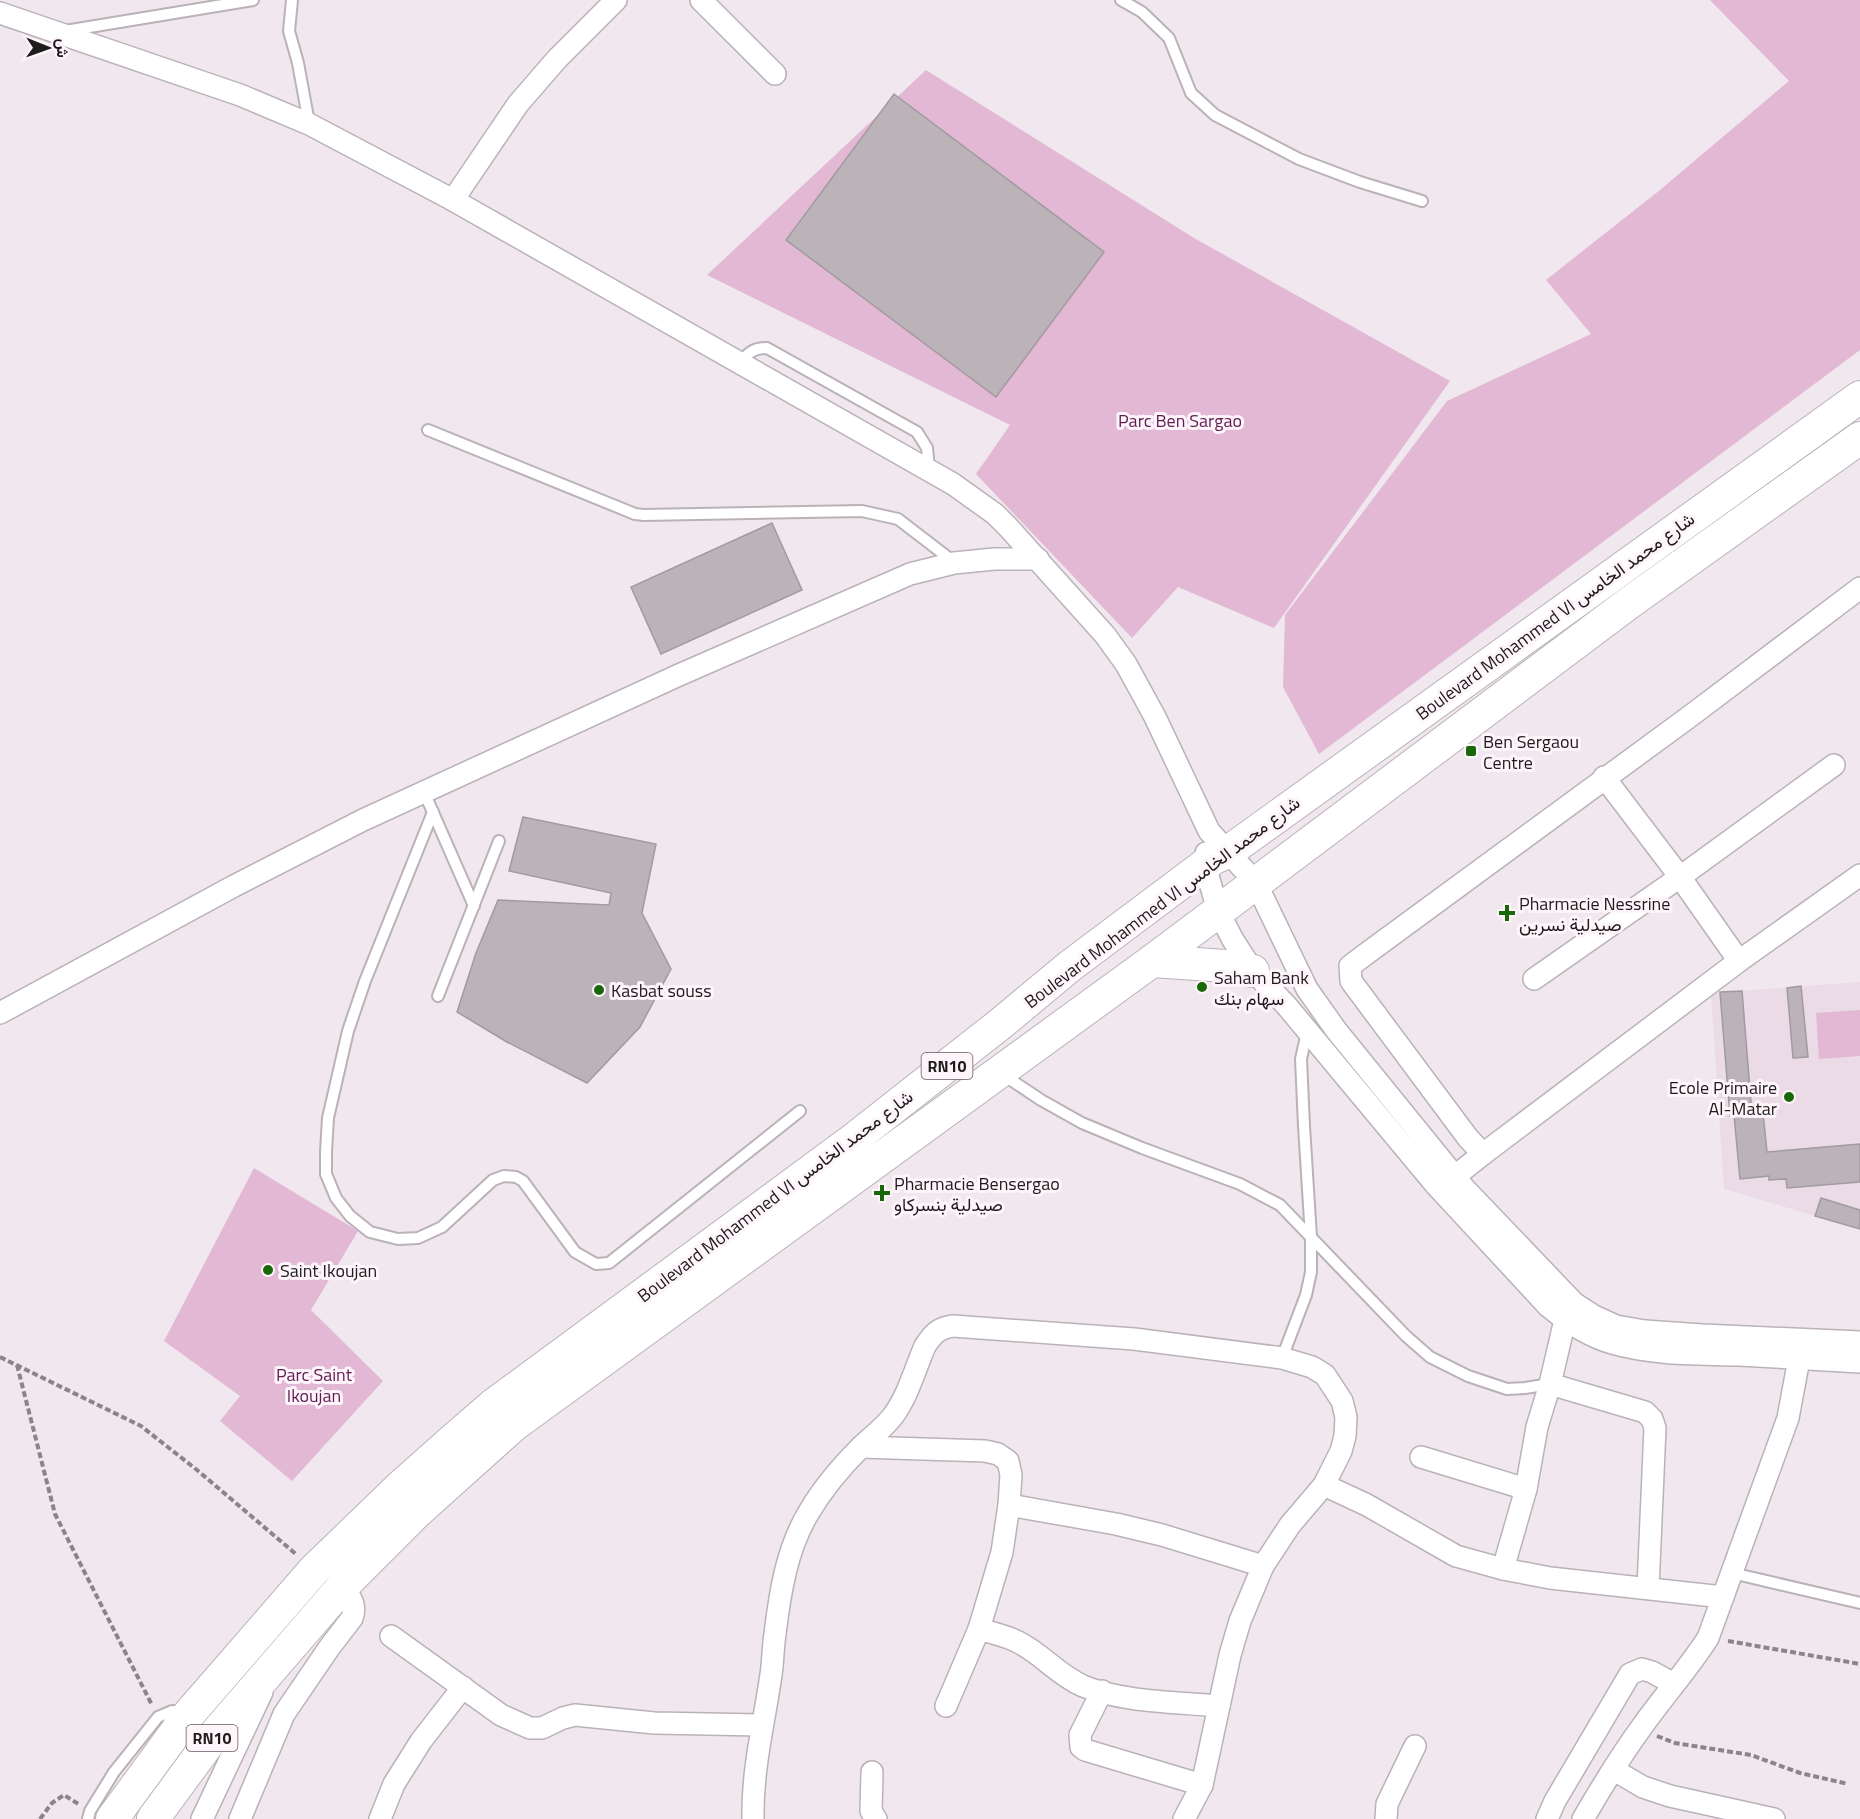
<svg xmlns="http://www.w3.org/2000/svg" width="1860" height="1819" viewBox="0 0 1860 1819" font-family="'Titillium Web',Vazirmatn,sans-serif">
	<rect width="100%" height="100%" fill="#f0e8ee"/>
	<path fill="#ebdbe6" d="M1860 982V1229L1724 1189 1711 993Z"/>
	<g fill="#e2b8d5">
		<path d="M1710 0H1860V350L1319 754 1283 687 1285 615 1447 401 1591 334 1546 280 1660 190 1789 81Z"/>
		<path d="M926 70 1194 238 1450 381 1274 628 1178 587 1132 638 976 474 1010 425 707 275Z"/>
		<path d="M1860 1010V1056L1819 1059 1816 1013Z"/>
		<path d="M254 1168 358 1231 311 1310 383 1381 292 1481 220 1421 240 1396 164 1341Z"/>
	</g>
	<g fill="#bbb3b8" stroke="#a29a9f" stroke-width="1.5">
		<path d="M894 94 1104 252 996 397 786 240Z"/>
		<path d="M772 523 802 590 661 654 631 587Z"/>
		<path d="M523 817 656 844 642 913 671 969 640 1027 587 1083 507 1042 457 1012 476 953 498 900 609 905 611 893 509 871Z"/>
		<path d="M1801 986 1808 1057 1793 1058 1787 988Z"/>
		<path d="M1742 991 1752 1114 1763 1113 1767 1152 1860 1144V1182L1787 1188 1786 1179 1769 1180V1176L1740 1179 1734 1115 1730 1116 1720 992Z"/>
		<path d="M1821 1198 1860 1210V1229L1815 1216Z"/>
	</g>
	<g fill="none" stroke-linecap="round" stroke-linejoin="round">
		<g stroke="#bab2b8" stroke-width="14">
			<g id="lane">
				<path d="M292 0 289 31 298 63 309 123"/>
				<path d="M1121 0 1142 12 1169 38 1191 93 1215 115 1299 159 1360 182 1422 201"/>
				<path d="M65 31 253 0"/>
				<path d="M740 363C748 353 753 348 767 348L917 432 927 448 929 469"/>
				<path d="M428 430 635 514 644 515 862 511 898 519 954 562"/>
				<path d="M424 792 474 906"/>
				<path d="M433 812 365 981 348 1031 328 1118 326 1152V1174L336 1198 350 1216 370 1232 398 1239 418 1238 442 1227 493 1180 504 1176 516 1177 523 1181 575 1252 596 1264 609 1263 800 1111"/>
				<path d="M438 996 499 841"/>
				<path d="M1002 1074 1041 1100 1082 1123 1142 1148 1240 1184 1280 1205 1406 1336 1430 1357 1468 1376 1507 1389 1525 1388 1550 1384"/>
				<path d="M1282 1358 1306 1295 1311 1272V1237L1304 1126 1301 1059 1307 1032"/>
				<path d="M1732 1573 1860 1603"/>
				<path d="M88 1819 90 1811 114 1772 158 1717 172 1711 183 1713"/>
			</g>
		</g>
		<g stroke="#bab2b8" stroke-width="24">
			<g id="street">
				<path d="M701 0 775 74"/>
				<path d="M0 13 240 95 309 124 453 200 953 484 995 514 1008 527 1105 635 1126 664 1155 717 1209 831 1256 883 1307 989 1336 1030 1465 1189 1574 1303 1594 1316 1616 1326 1645 1331 1702 1335 1860 1342"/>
				<path d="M453 200 518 104 557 59 616 0"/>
				<path d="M1860 588 1689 717 1366 954 1350 966 1351 981 1468 1138 1483 1154 1739 961 1860 875"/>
				<path d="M1604 777 1680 877 1739 961"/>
				<path d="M1206 853 1205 865 1218 911 1233 940 1253 971 1286 1005 1435 1184 1548 1306C1567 1322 1588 1336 1612 1343 1653 1355 1698 1354 1740 1355 1780 1357 1820 1360 1860 1362"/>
				<path d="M1534 979 1680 877 1834 765"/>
				<path d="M0 1013 234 886 363 820 679 675 910 574 954 563 994 559H1038"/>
				<path d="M1454 1177 1483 1154"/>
				<path d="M1550 1384 1645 1412 1652 1419 1655 1428 1648 1588"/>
				<path d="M861 1447 985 1451 998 1454 1008 1461 1011 1475 1009 1505 1002 1552 979 1629"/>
				<path d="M1421 1457 1526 1489"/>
				<path d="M1324 1485 1367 1505 1456 1556 1503 1569 1550 1578 1723 1597"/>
				<path d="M1009 1505 1116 1524 1162 1535 1263 1566"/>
				<path d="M1503 1569 1526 1489 1537 1427 1550 1384 1565 1320"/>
				<path d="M391 1636 501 1715 530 1728H542L563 1718 575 1715 654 1723 761 1725"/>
				<path d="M1102 1691 1080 1735 1081 1747 1085 1750 1202 1785"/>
				<path d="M946 1706 979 1629C992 1633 1007 1636 1018 1642 1042 1654 1058 1675 1083 1686 1121 1702 1178 1702 1219 1706"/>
				<path d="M1614 1770 1643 1787 1670 1796 1774 1819"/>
				<path d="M872 1772 871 1811 876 1819"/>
				<path d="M202 1819 262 1692"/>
				<path d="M240 1819 284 1714 329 1648 352 1618C357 1605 350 1597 343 1586"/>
				<path d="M380 1819 394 1784 421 1741 463 1687"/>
				<path d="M753 1819C752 1770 764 1723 771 1675 773 1661 773 1647 775 1634 780 1592 787 1548 809 1512 823 1488 841 1467 860 1448 871 1437 883 1429 893 1416 908 1396 915 1369 925 1346 933 1334 938 1328 953 1326L1134 1339 1282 1358 1312 1367 1325 1375 1342 1401 1346 1417 1345 1436 1341 1451 1324 1485 1290 1525 1263 1566 1240 1621 1230 1655 1202 1785 1184 1819"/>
				<path d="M1386 1819 1387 1804 1415 1746"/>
				<path d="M1547 1819 1555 1801 1630 1674 1642 1669 1652 1672 1674 1684"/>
				<path d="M1583 1819C1601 1788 1620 1757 1641 1728 1663 1697 1688 1669 1708 1638L1788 1418 1799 1359"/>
			</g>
		</g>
		<g stroke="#bab2b8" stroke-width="34">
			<g id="primary">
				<path d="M1152 961 1226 966 1253 971"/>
				<path d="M112 1819 189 1714 314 1570 400 1487 454 1439 492 1406 850 1142 999 1025 1070 966 1214 858 1228 852 1860 397"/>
				<path d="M153 1819 216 1733 343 1586 417 1512 514 1425 1152 961 1629 603 1860 438"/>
			</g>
		</g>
		<g stroke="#8b8589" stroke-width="4" stroke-dasharray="6 3" stroke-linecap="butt">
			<path d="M0 1357 141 1426 197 1470 297 1555"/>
			<path d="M17 1365 55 1514 152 1705"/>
			<path d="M1728 1641 1860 1664"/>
			<path d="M1657 1736 1675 1743 1751 1755 1800 1773 1848 1784"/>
			<path d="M40 1819 52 1803 64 1795 80 1805"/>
		</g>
		<use href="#lane" stroke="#fff" stroke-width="10"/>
		<use href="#street" stroke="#fff" stroke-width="21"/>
		<use href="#primary" stroke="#fff" stroke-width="32"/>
	</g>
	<g fill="#18680a" stroke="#fef5fb" stroke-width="2">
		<rect x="1465" y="745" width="12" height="12" rx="3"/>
		<path d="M1504 904h6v6h6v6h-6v6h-6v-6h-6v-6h6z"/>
		<circle cx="1202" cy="987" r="6"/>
		<circle cx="599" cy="990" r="6"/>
		<circle cx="1789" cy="1097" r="6"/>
		<path d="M879 1184h6v6h6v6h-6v6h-6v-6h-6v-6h6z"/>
		<circle cx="268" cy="1270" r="6"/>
	</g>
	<g text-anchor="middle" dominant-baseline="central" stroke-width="6" stroke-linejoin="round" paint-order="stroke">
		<g fill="#fef5fb" stroke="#615c60" stroke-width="1.5">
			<rect x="921.5" y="1053" width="51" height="26" rx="4.5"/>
			<rect x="186.5" y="1725" width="51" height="26" rx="4.5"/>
		</g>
		<g font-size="16" font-weight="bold" fill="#1e1b1d">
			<text x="947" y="1066">RN10</text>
			<text x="212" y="1738">RN10</text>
		</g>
		<g font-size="18" fill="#601c52" stroke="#fef5fb">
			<text x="1180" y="420">Parc Ben Sargao</text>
			<text x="314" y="1374">Parc Saint<tspan x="314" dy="21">Ikoujan</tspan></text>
		</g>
		<g font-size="18" fill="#1e1b1d" stroke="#fef5fb">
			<text transform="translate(1555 616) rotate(-36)">Boulevard Mohammed VI شارع محمد الخامس</text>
			<text transform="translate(1162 902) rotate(-37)">Boulevard Mohammed VI شارع محمد الخامس</text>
			<text transform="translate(775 1196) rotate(-37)">Boulevard Mohammed VI شارع محمد الخامس</text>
		</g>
		<g font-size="18" fill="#1e1b1d" stroke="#fef5fb" text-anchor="start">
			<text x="1483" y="741">Ben Sergaou<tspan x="1483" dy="21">Centre</tspan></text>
			<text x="1519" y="903">Pharmacie Nessrine<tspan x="1519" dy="21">صيدلية نسرين</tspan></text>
			<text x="1214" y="977">Saham Bank<tspan x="1214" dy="21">سهام بنك</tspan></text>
			<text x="611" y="990">Kasbat souss</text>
			<text x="1777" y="1087" text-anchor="end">Ecole Primaire<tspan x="1777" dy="21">Al-Matar</tspan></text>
			<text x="894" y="1183">Pharmacie Bensergao<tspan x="894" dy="21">صيدلية بنسركاو</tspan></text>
			<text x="280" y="1270">Saint Ikoujan</text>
		</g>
	</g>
	<g transform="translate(48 48) rotate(91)" stroke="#fef5fb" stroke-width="4.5" paint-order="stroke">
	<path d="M0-4.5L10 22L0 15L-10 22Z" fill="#1e1b1d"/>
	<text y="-9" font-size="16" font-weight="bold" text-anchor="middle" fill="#1e1b1d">ش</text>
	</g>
</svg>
